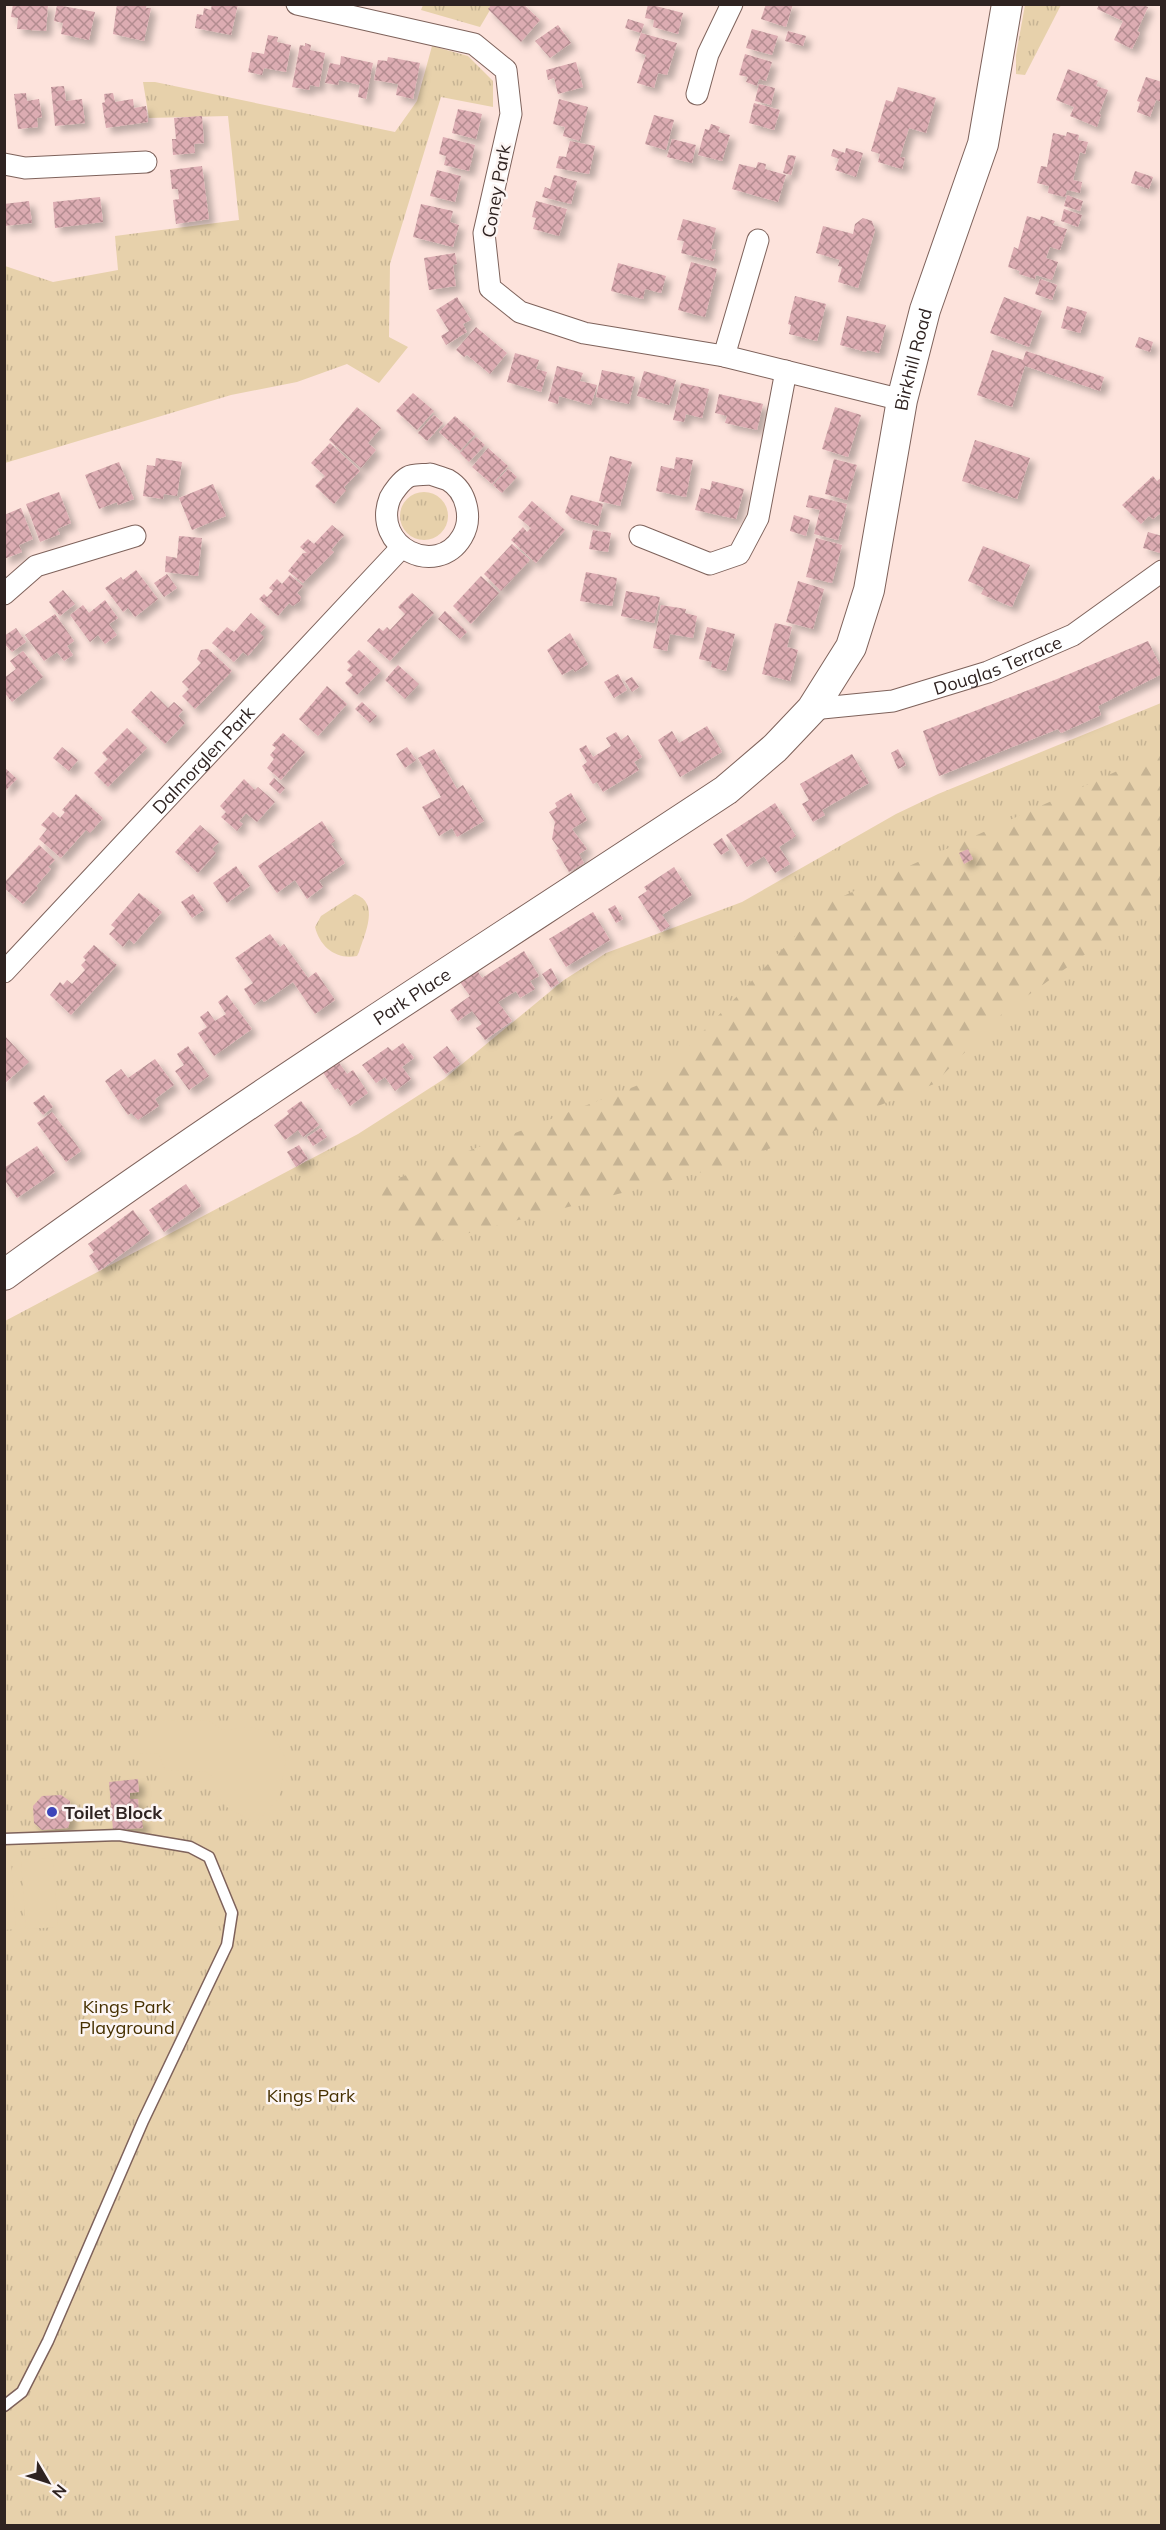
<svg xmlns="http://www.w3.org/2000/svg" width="1166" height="2530" viewBox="0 0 1166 2530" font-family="Mulish,sans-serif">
	<defs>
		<pattern id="grass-tufts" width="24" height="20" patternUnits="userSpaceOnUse" patternTransform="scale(1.5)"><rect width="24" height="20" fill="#e7d1ab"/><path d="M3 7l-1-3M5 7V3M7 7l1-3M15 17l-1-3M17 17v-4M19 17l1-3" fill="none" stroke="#c6b393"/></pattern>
		<pattern id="forest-firs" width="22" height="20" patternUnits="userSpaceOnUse" patternTransform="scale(1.5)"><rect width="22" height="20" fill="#e7d1ab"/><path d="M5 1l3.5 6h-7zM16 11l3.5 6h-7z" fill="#c6b393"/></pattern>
		<pattern id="building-cross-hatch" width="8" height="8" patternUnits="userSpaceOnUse" patternTransform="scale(1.5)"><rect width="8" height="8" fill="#dcacb2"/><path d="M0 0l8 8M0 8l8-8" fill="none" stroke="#b38c90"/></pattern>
		<filter id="shadow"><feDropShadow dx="5.5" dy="5.5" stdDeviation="3" flood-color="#0004"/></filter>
	</defs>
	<rect width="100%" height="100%" fill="#fde3dc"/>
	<g fill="url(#grass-tufts)">
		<path d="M423 5H493L480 27 421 10Z"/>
		<path d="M1025 5H1061L1025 75 1016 74V55Z"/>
		<path d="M432 46 468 56 493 81V107L441 97 390 264 389 337 408 347 379 383 347 364 297 382 231 395 5 463V266L53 282 118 270 115 236 239 220 228 116 149 118 143 82H155L395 132 417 101Z"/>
		<circle cx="424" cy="516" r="24"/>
		<path d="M1161 703V2525L5 2526V1321L358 1134 444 1079 564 980 606 953 742 902 896 814 938 794Z"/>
		<path d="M355 894C380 903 365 933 359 952L357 956C336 960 320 947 315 927L321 916Z"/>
	</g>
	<path fill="url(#forest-firs)" d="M1161 751V900L1002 1014 934 1084 725 1166 427 1244 368 1190 659 1077 826 904Z"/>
	<g fill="#e7d1ab">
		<path d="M208 1720 223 1730 253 1727 273 1735 286 1759 279 1798 256 1823 229 1809 214 1793V1778L206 1772 165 1770 159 1754 138 1753V1721Z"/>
		<path d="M53 1858 58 1927 26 1929 21 1860Z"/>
		<path d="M11 1860 16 1929 5 1930V1861Z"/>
	</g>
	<g fill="url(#building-cross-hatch)" filter="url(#shadow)">
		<path d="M13 4H48L46 31 17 29 18 18 11 17Z"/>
		<path d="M117 4H147L146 8H151L144 41 113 34Z"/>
		<path d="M212 4H238L231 35 195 28 197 14 203 15 204 8 211 10Z"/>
		<path d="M492 4H523L540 20 521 42 488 9Z"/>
		<path d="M648 4 683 13 678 34 653 27 654 20 645 18Z"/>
		<path d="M766 4H793L786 27 761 19Z"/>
		<path d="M57 5 95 12 89 40 61 34 63 23 54 21Z"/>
		<path d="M1099 5H1142L1148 7 1137 31 1140 33 1132 49 1114 40 1123 21 1097 9Z"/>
		<path d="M628 19 644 24 641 33 625 28Z"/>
		<path d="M558 25 571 43 550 58 535 41Z"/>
		<path d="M752 29 778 36 772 55 746 48Z"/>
		<path d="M788 31 806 36 803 46 785 41Z"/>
		<path d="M641 33 677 43 667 75 658 73 654 88 637 83 646 55 635 51Z"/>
		<path d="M268 35 278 37 277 42 291 45 286 72 264 68 262 75 248 72 252 52 264 54Z"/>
		<path d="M305 43 311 45 310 50 325 53 319 87 310 85 309 90 292 87 300 45 305 46Z"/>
		<path d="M745 54 772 62 766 81 759 79 757 86 746 82 748 77 739 75Z"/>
		<path d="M341 56 373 63 366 99 358 97 360 85 339 80 338 85 325 83 330 63 340 65Z"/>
		<path d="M388 57 420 63 413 99 396 95 398 84 374 80 378 60 387 61Z"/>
		<path d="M576 62 583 87 558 94 554 78 548 80 546 70Z"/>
		<path d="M1068 69 1098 81 1096 86 1108 90 1099 114 1101 115 1097 127 1070 116 1074 107 1056 100Z"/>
		<path d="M1146 77 1162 82V102L1156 100 1150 117 1137 112 1140 102 1137 101Z"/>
		<path d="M759 84 775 88 771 105 755 101Z"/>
		<path d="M64 86 66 101 82 99 85 123 55 126 51 87Z"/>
		<path d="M898 87 936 98 926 133 909 128 900 157 905 158 902 169 878 162 880 154 871 151 886 100 893 102Z"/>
		<path d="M26 93 27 101 39 99 42 117 37 118 38 127 18 129 14 94Z"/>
		<path d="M113 93 115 102 133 99 134 108 146 106 148 122 106 128 102 103 105 102 104 94Z"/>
		<path d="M559 99 588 107 580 141 563 136 565 127 553 124Z"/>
		<path d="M754 103 780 110 774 130 749 123Z"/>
		<path d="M458 109 482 114 476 139 452 133Z"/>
		<path d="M654 115 674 120 666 150 645 144Z"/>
		<path d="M202 116 204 143 194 144 195 153 173 155 172 139H176L174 118Z"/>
		<path d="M711 124 720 127 718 132 730 135 722 161 698 155 705 129 709 130Z"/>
		<path d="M1067 132 1079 135 1078 140 1088 142 1085 154 1080 152 1073 180 1082 182 1080 193 1067 190 1065 197 1048 193 1049 186 1037 183 1041 166 1047 167 1053 133 1066 136Z"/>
		<path d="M443 137 475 145 469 171 444 165 446 156 439 154Z"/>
		<path d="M672 139 696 145 692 163 667 157Z"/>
		<path d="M570 141 595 146 589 174 556 168 559 156 566 157Z"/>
		<path d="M846 148 863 153 856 177 835 170 839 159 831 156 833 149 845 153Z"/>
		<path d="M788 155 796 156 791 175 783 173Z"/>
		<path d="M758 162 766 164 765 169 786 175 778 202 732 189 739 164 756 168Z"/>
		<path d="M202 166 209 219 176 224 173 200 179 199 178 189H172L170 170Z"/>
		<path d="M437 170 461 176 455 202 430 196Z"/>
		<path d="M1135 171 1153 177 1149 189 1131 183Z"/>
		<path d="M554 175 577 181 571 204 542 197 545 187 550 189Z"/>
		<path d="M1067 195 1083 201 1080 211 1064 206Z"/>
		<path d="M100 197 103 222 55 228 53 202Z"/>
		<path d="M29 201 32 223 4 226V204Z"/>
		<path d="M536 201 567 209 559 236 533 229 536 218 532 217Z"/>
		<path d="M421 204 453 211 450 222 459 225 453 247 413 237Z"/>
		<path d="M1064 209 1082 215 1078 227 1061 221Z"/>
		<path d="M1027 216 1040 220 1041 216 1055 221 1053 225 1067 229 1060 250 1050 247 1046 258 1058 262 1052 280 1036 275 1035 279 1019 274 1020 271 1008 267 1014 247 1018 249Z"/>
		<path d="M863 218 872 221 875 230 858 288 838 282 842 267 838 266 840 260 816 253 823 226 853 234 855 224Z"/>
		<path d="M683 219 716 228 711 249 716 250 713 261 681 253 684 241 677 240Z"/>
		<path d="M455 253 457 264 453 265 456 286 429 290 424 258Z"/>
		<path d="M691 262 717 269 705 317 678 310Z"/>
		<path d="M618 263 666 276 661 293 645 289 643 299 611 291Z"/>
		<path d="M1040 279 1057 285 1052 300 1035 294Z"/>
		<path d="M795 296 826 304 817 341 789 334 791 325 788 324Z"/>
		<path d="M457 297 471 320 463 324 467 332 446 345 441 336 449 331 436 310Z"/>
		<path d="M1004 297 1042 311 1029 347 990 333Z"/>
		<path d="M1067 306 1087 312 1080 333 1061 328Z"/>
		<path d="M847 316 886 325 879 353 867 350 866 352 840 345Z"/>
		<path d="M476 327 507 353 490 374 467 355 464 357 456 350Z"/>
		<path d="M1139 337 1153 342 1150 352 1135 347Z"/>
		<path d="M992 350 1023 360 1026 351 1104 377 1100 391 1025 366 1012 407 977 395Z"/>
		<path d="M515 353 539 360 536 369 547 372 541 392 507 382Z"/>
		<path d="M557 366 583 373 580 381 597 385 591 405 559 396 558 404 548 401Z"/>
		<path d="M602 370 635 377 629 404 596 397Z"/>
		<path d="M644 371 676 380 669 405 637 396Z"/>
		<path d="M681 383 709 389 702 418 686 414 684 422 673 420Z"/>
		<path d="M413 393 434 411 417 430 396 411Z"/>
		<path d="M719 394 763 404 757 430 725 423 727 416 715 413Z"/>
		<path d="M357 407 381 428 368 443 376 450 361 468 329 440Z"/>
		<path d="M835 407 861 415 848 457 822 449Z"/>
		<path d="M434 415 443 423 427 441 418 433Z"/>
		<path d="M455 416 475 434 460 451 439 432Z"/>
		<path d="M476 437 485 445 469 462 460 453Z"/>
		<path d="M975 440 1030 458 1017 499 962 481Z"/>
		<path d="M330 443 360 471 344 487 346 490 334 504 315 486 325 476 311 463Z"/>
		<path d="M488 448 508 466 492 484 472 467Z"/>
		<path d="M610 456 632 462 620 506 599 501Z"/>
		<path d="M676 457 693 460 686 497 656 491 661 466 674 469Z"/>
		<path d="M156 458 182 462 177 496 164 494 163 499 143 496 147 465 155 466Z"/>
		<path d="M834 459 857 465 847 500 825 494Z"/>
		<path d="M119 462 134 499 118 505 117 502 99 509 85 475Z"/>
		<path d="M508 469 517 477 502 493 493 485Z"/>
		<path d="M1153 476 1157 481 1162 477V512L1153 519 1149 516 1141 524 1122 505Z"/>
		<path d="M712 481 744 489 736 519 695 510 701 488 710 490Z"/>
		<path d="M213 484 226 516 192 530 179 498Z"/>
		<path d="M59 492 71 523 57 529 60 534 40 542 26 504Z"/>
		<path d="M571 495 603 504 598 526 571 518 565 512Z"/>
		<path d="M809 495 847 504 838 540 814 534 820 510 806 507Z"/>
		<path d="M532 501 565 530 536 563 511 540 523 527 527 532 531 528 518 517Z"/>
		<path d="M21 508 33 539 19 545 22 552 4 559V515Z"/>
		<path d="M794 515 810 520 806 536 790 531Z"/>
		<path d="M332 525 344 535 331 550 334 552 303 583 288 571 303 553H307L300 547 308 539 314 544Z"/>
		<path d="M593 530 611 533 608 552 589 549Z"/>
		<path d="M1148 532 1162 536 1160 553 1143 548Z"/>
		<path d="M179 536 202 538 198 576 165 572 166 556 177 558Z"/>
		<path d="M816 538 842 545 832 583 806 577Z"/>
		<path d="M512 544 530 560 501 591 484 574Z"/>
		<path d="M983 546 1030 565 1012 607 981 594 984 588 968 581Z"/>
		<path d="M136 570 158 599 135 617 128 608 123 612 105 588 121 577 123 580Z"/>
		<path d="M586 572 617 578 612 606 580 601Z"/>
		<path d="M167 574 177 588 164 597 154 583Z"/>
		<path d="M290 575 303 586 297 593 301 597 300 601 293 606 289 603 278 616 259 599 264 594 267 597 273 591 269 588 277 579 282 584Z"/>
		<path d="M481 576 499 593 471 624 453 606Z"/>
		<path d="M798 581 824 589 813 629 786 622Z"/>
		<path d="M63 590 75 604 60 616 49 602Z"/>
		<path d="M626 591 660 597 654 623 621 616Z"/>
		<path d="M412 593 434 613 390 661 367 641 379 628 383 631 387 627 390 630 405 614 398 607Z"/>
		<path d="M105 600 118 618 109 624 117 635 105 644 98 635 90 642 70 615 83 605 89 613Z"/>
		<path d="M661 605 686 609 685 613 697 616 693 638 670 634 667 651 653 648Z"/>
		<path d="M445 611 467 632 460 639 438 619Z"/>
		<path d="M251 613 266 627 260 633 264 637 248 656 243 652 234 662 212 643 227 627 234 632Z"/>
		<path d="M55 614 74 641 67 646 73 655 64 661 57 652 44 661 25 635Z"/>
		<path d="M775 623 792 627 787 647 798 650 790 681 762 674Z"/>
		<path d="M707 627 735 634 726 671 711 667 712 662 699 659Z"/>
		<path d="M16 628 26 642 12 652 4 643V636Z"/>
		<path d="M570 633 588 664 575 672 573 669 562 675 547 650Z"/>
		<path d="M1148 641 1162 669V674L1098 706 1101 715 1061 733 1058 729 939 776 923 731 1057 679Z"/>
		<path d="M208 649 232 671 195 709 182 696 189 689 182 682 201 663 197 659 201 650Z"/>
		<path d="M359 650 381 671 357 695 345 683 353 675 347 670 351 666 347 662Z"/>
		<path d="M23 651 43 677 12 702 4 692V678L16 669 10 661Z"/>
		<path d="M398 665 419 684 405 699 385 680Z"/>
		<path d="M618 674 627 690 614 698 604 682Z"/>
		<path d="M632 677 639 687 632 692 625 681Z"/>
		<path d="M327 686 347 704 318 736 299 719Z"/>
		<path d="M151 691 168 708 174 702 183 710 178 716 185 723 165 744 131 712Z"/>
		<path d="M362 702 377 716 370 723 355 709Z"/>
		<path d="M707 726 722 752 680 777 658 740 672 731 679 743Z"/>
		<path d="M127 728 147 748 108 787 94 773 108 759 102 753Z"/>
		<path d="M616 732 621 740 628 735 642 757 634 762 639 770 603 792 597 782 593 784 582 766 587 762 579 749 586 745 593 757 611 746 606 738Z"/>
		<path d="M283 733 305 752 281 780 267 768 274 759 270 755 276 748 272 745Z"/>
		<path d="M62 747 78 760 69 771 53 758Z"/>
		<path d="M407 747 416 760 405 768 396 754Z"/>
		<path d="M434 749 457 789 463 785 484 821 457 837 452 828 439 836 422 807 441 797 418 758Z"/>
		<path d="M898 749 906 765 898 769 891 753Z"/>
		<path d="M852 754 869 783 822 810 825 815 813 822 802 804 809 800 800 784Z"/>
		<path d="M4 767 17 779 4 792Z"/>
		<path d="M274 778 285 788 280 794 269 784Z"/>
		<path d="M244 779 255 790 258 787 275 802 257 822 246 813 239 821 243 824 237 831 221 817 226 812 220 806Z"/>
		<path d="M571 793 587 820 572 829 587 849 579 854 584 863 569 872 556 850 559 849 552 839 555 822 549 812 557 807 555 803Z"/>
		<path d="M76 794 103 818 90 833 86 830 61 858 39 839 47 829 41 825 53 812 60 818 65 812 62 810Z"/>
		<path d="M775 803 796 836 779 847 790 864 775 873 764 856 747 867 726 835Z"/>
		<path d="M322 821 335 841 331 844 345 863 319 881 323 887 307 899 295 880 277 893 258 866Z"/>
		<path d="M200 825 219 842 212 849 216 853 198 873 175 852Z"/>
		<path d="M722 838 729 850 721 855 713 844Z"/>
		<path d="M39 845 55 860 48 867 51 869 36 886 38 888 23 904 4 888V883Z"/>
		<path d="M968 849 973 859 964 864 959 853Z"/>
		<path d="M236 866 250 886 227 903 213 883Z"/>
		<path d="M674 867 692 895 662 915 670 926 661 932 638 897 647 891 644 887Z"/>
		<path d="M139 893 162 912 134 944 129 939 123 947 109 934 115 928 111 925Z"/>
		<path d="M193 894 204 910 192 918 181 902Z"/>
		<path d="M615 905 623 919 616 923 608 909Z"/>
		<path d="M593 912 610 940 566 967 549 939Z"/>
		<path d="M270 934 280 947 284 944 308 978 316 972 335 1000 315 1014 293 982 264 1002 262 999 254 1005 244 989 253 983 235 958Z"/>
		<path d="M94 945 117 965 71 1015 50 995 60 982 63 985 67 980 72 984 85 970 81 965 86 960 83 957Z"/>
		<path d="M524 951 539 976 530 981 535 989 520 998 516 991 498 1002 512 1021 485 1040 476 1028 482 1024 472 1011 458 1021 450 1010 470 996 457 978 474 966 482 978Z"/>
		<path d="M551 968 559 983 551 988 542 974Z"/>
		<path d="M227 995 252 1029 214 1056 198 1033 207 1027 200 1017 208 1011 215 1021 226 1014 218 1002Z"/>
		<path d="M4 1035 29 1062 4 1084Z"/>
		<path d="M403 1043 414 1058 402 1067 411 1079 395 1091 385 1077 376 1083 362 1065 388 1047 392 1051Z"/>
		<path d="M188 1046 209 1076 189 1090 175 1071 184 1065 177 1054Z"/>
		<path d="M447 1046 460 1064 446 1074 433 1057Z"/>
		<path d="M335 1057 347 1074 353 1070 368 1093 350 1106 338 1088 335 1090 320 1068Z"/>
		<path d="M155 1059 174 1085 155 1099 159 1106 138 1120 131 1113 128 1115 105 1081 121 1069 128 1078Z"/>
		<path d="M44 1095 53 1107 43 1115 33 1103Z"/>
		<path d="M301 1101 319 1125 303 1137 298 1130 285 1140 274 1125 289 1114 287 1111Z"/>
		<path d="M52 1112 81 1151 66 1162 37 1123Z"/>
		<path d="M321 1128 327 1137 313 1146 307 1137Z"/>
		<path d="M299 1145 308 1159 296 1167 287 1152Z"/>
		<path d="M37 1146 55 1172 17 1198 4 1179V1168Z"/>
		<path d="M186 1184 201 1206 164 1232 149 1210Z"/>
		<path d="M133 1210 150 1233 99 1271 89 1256 94 1252 88 1244Z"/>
		<path d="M138 1779 139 1792 130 1793V1799H138L139 1813 132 1814 133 1819 142 1818 143 1828 113 1830 109 1782Z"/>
		<path d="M61 1795 70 1801 71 1818 68 1828 42 1830 34 1823 33 1806 42 1796Z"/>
	</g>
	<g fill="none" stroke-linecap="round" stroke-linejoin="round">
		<g stroke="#7e625b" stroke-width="13">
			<path id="lane" d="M4 1839 119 1835 190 1847 209 1857 232 1913 227 1945 143 2121 48 2341 22 2392 4 2406"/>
		</g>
		<g stroke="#7e625b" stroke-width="23">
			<g id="street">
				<path d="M297 4 474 44 506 70 511 114 484 233 490 288 520 312 584 333 724 356 902 400"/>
				<path d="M697 94 708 54 732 4"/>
				<path d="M4 164 25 168 146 162"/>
				<path d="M724 356 758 240"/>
				<path d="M430 474C436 476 443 478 448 480 467 491 473 519 462 537 437 579 371 547 390 498 393 492 401 481 408 477 413 474 424 475 430 474Z"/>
				<path d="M640 536 710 564 739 554 758 518 786 371"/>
				<path d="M4 594 36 566 135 536"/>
				<path id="s1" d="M812 709 893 701 988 672 1073 635 1162 571"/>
				<path id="s2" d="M4 972 401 548"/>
			</g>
		</g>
		<g stroke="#7e625b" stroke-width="32">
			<g id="secondary">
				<path id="s3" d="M4 1275C239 1104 484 950 726 790L775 748 812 709 851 647 869 590 902 400 925 310 983 144 1007 4"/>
			</g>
		</g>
		<use href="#lane" stroke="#fff" stroke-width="10"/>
		<use href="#street" stroke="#fff" stroke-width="21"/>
		<use href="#secondary" stroke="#fff" stroke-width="30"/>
	</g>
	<circle fill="#3c45b9" stroke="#fcf5f3" stroke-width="2" cx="52" cy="1812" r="6"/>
	<g text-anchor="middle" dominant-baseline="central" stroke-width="5" stroke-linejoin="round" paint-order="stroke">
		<g font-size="18" fill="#2f2321" stroke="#fcf5f3">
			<text transform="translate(496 191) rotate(-80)">Coney Park</text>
			<text stroke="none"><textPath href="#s3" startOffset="1356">Birkhill Road</textPath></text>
			<text stroke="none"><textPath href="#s1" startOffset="192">Douglas Terrace</textPath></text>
			<text stroke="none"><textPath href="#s2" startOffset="291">Dalmorglen Park</textPath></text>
			<text stroke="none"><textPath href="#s3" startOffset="494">Park Place</textPath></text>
		</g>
		<g font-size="18" font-weight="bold" fill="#2f2321" stroke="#fcf5f3" text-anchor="start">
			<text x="64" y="1812">Toilet Block</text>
		</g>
		<g font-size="18" fill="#463000" stroke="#fcf5f3">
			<text x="127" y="2006">Kings Park<tspan x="127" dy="21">Playground</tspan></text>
			<text x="311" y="2095">Kings Park</text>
		</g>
	</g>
	<rect width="1166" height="2530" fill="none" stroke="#2f2321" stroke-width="12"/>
	<g transform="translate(48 2482) rotate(129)" stroke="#fcf5f3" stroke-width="4.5" paint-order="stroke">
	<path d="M0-4.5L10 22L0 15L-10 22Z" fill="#2f2321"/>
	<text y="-9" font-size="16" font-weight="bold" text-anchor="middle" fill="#2f2321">N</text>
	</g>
</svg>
